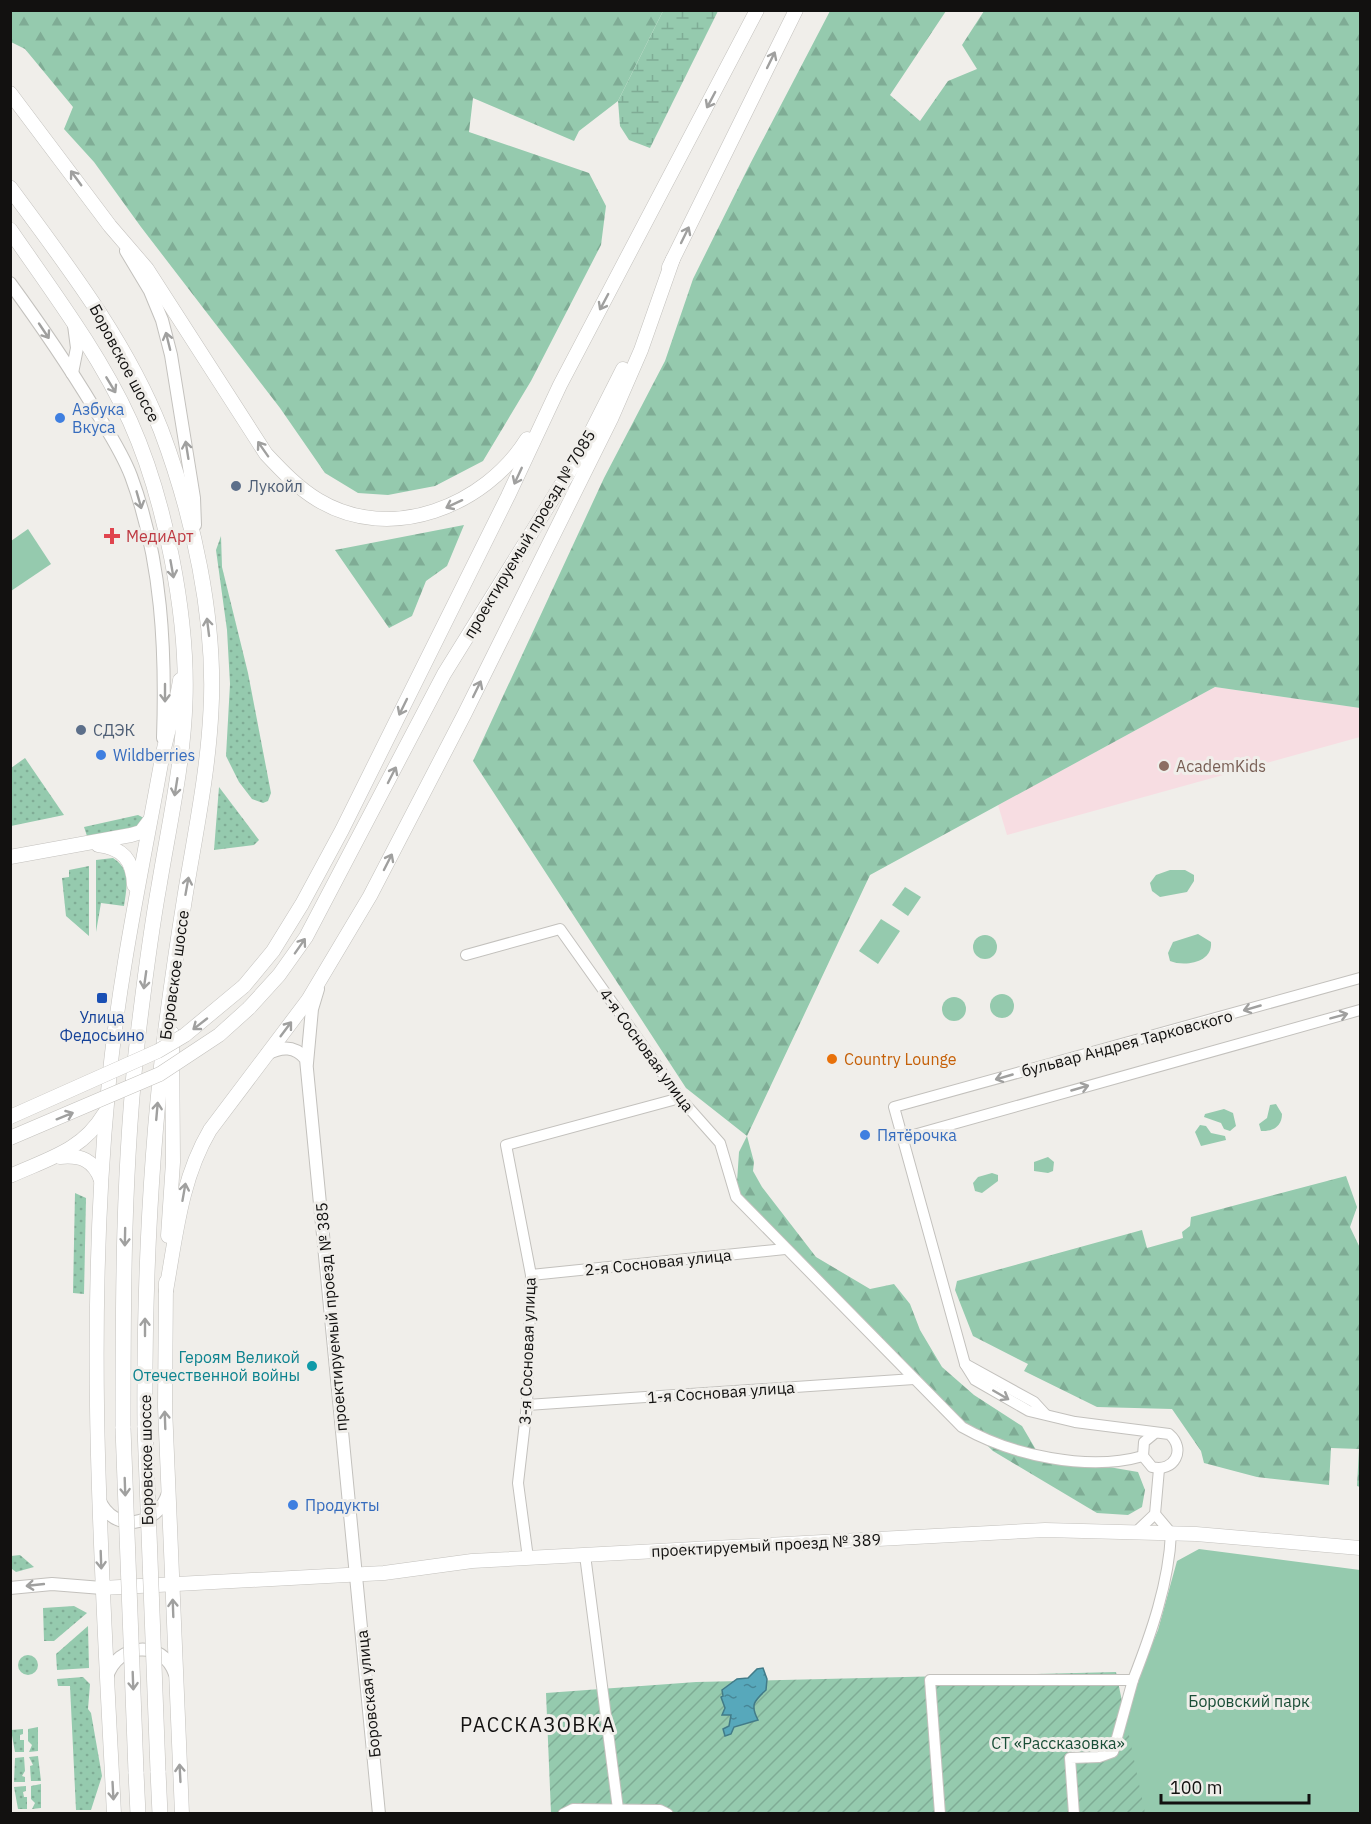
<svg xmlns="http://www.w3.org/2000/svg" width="1371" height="1824" viewBox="0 0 1371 1824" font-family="'IBM Plex Sans',sans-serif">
	<defs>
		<pattern id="grass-dots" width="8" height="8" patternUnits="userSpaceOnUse" patternTransform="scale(1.5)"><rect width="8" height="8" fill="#95caae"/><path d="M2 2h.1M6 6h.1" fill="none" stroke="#7fac95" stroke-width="1.8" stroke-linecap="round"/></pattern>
		<pattern id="forest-firs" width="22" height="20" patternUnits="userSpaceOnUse" patternTransform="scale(1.5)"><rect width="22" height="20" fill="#95caae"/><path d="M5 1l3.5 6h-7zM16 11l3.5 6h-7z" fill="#7fac95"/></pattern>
		<pattern id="wetland-marsh" width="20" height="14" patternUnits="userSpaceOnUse" patternTransform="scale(1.5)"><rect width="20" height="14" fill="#95caae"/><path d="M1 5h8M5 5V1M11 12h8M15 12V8" fill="none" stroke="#7fac95"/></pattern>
		<pattern id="garden-furrows" width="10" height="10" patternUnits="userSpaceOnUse" patternTransform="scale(1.5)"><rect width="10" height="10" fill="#95caae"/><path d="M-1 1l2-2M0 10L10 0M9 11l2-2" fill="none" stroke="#7fac95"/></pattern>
		<pattern id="water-ripples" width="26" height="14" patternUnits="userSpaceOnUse" patternTransform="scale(1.5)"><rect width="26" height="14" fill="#57a8bb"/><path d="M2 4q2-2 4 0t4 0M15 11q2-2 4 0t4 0" fill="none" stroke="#478797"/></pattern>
	</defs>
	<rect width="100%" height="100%" fill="#f0eeea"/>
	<path fill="#f7dde2" d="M1215 687 1360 708V737L1007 835 998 805Z"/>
	<g fill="url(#grass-dots)">
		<path d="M221 536 222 567 248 673 271 793 268 801 263 803 252 799 239 782 226 756 230 684 227 630 216 550Z"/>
		<path d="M25 758 64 815 11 826V768Z"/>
		<path d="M219 787 259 840 254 845 214 850Z"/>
		<path d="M138 815 144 818 137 827 87 836 84 827Z"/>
		<path d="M113 858C131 869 127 887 124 906L101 903 96 932V860Z"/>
		<path d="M89 866V936L66 916 62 878 69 877V870Z"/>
		<path d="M75 1193 86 1198 84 1294 73 1293Z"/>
		<path d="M20 1555 34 1567 16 1572 12 1569 11 1556Z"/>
		<path d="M74 1606 87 1613 54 1641H44L43 1608Z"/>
		<path d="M88 1626 89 1668 57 1670 56 1654Z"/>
		<circle cx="28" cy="1665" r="10"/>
		<path d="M83 1677 90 1684 88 1709 91 1713 102 1776 91 1810H76L70 1686H58L57 1679Z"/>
		<path d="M38 1727V1751L29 1752 32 1745 28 1741V1729Z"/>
		<path d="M23 1729V1734L20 1735V1740H24V1752H15L11 1730Z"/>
		<path d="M38 1756 41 1781H31L30 1766 33 1765 29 1757Z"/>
		<path d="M24 1757 25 1771 22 1776 25 1777V1782H14L15 1758Z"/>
		<path d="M41 1784V1808L32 1809 35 1803 31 1799V1786Z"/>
		<path d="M26 1786V1791L23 1792 24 1797H27V1809H18L14 1787Z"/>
	</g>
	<g fill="url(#forest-firs)">
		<path d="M11 10 663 11 618 101 579 131 574 141 473 98 469 132 589 173 606 206 601 245 531 381 483 461 435 486 388 495 358 493 325 473 280 408 141 227 94 162 64 129 73 107 25 49 11 42Z"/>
		<path d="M830 11H946L890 95 920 121 948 81 977 69 962 45 984 11H1360V708L1215 687 870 875 747 1136 754 1162 753 1171 762 1187 816 1257 870 1289 894 1284 910 1304 920 1330 942 1367 974 1395 1022 1426 1039 1455 1138 1472 1145 1490 1142 1507 1128 1515 1097 1513 993 1451 794 1259 736 1197 739 1152 747 1136 686 1088 473 761 604 478 665 361 693 279 748 168Z"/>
		<path d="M464 525 447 566 426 581 412 616 389 628 335 550Z"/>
		<path d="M1346 1176 1357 1207 1350 1227 1360 1248V1487L1357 1486 1359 1449 1331 1448 1329 1485 1257 1477 1204 1463 1201 1451 1172 1409 1097 1407 1024 1371 1028 1364 973 1336 955 1290 957 1281 1142 1230 1147 1248 1183 1238 1182 1232 1190 1226 1191 1217Z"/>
	</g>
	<path fill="url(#wetland-marsh)" d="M663 11H718L650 148 629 140 620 126 618 101Z"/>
	<g fill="#95caae">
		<path d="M28 529 51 564 11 591V541Z"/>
		<path d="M1170 870H1185L1194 875V881L1187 892 1160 897 1152 891 1150 883 1156 875Z"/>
		<path d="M905 887 921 897 908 916 892 905Z"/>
		<path d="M881 919 900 931 878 964 859 951Z"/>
		<path d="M1198 934 1211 942C1213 963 1184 967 1170 961L1168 953 1173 942Z"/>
		<circle cx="985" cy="947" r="12"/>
		<circle cx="1002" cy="1006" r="12"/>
		<circle cx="954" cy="1009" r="12"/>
		<path d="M1276 1104 1282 1114C1282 1126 1273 1132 1261 1131L1259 1124 1267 1118 1270 1105Z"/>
		<path d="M1224 1109 1233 1113 1236 1126 1230 1131 1224 1129 1221 1123 1204 1117 1205 1114Z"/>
		<path d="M1200 1125 1206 1126 1211 1133 1225 1136 1226 1140 1201 1146 1195 1132Z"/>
		<path d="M1048 1157 1054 1162 1053 1171 1048 1173 1034 1171V1162Z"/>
		<path d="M992 1173 998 1175V1181L982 1193 975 1191 973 1183 978 1177Z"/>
		<path d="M1199 1549 1360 1570V1813H1132L1118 1758 1129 1698 1158 1630 1177 1561Z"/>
	</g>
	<path fill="url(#garden-furrows)" d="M1116 1672 1145 1813H551L546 1693 696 1682Z"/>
	<path fill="url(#water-ripples)" stroke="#427b88" stroke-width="1.5" d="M763 1668 767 1679 766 1690C754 1701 750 1705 758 1720L734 1727 731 1734 725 1736 723 1729 729 1726 731 1715H722L725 1708 721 1697 723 1696 722 1690 737 1679 748 1678 757 1669Z"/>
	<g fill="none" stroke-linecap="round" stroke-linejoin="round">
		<g stroke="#c3c1bd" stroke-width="12">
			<g id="minor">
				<path d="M466 955 560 929 680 1098 720 1143 736 1197 962 1427C1011 1455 1088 1472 1143 1456"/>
				<path d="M903 1138 1360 1010"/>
				<path d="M531 1275 785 1249"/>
				<path d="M965 1364 1034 1402 1045 1414"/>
				<path d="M527 1405 914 1379"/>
				<path d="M1155 1433 1144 1442 1143 1456 1152 1467C1174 1473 1187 1449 1169 1434L1075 1422 1029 1411 975 1380 965 1364 894 1107 1360 978"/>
				<path d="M1136 1532 1155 1514 1159 1469"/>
				<path d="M585 1555 618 1809"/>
				<path d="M528 1558 518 1483 527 1405 531 1275 506 1145 680 1098"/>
				<path d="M563 1814 573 1809 660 1810 668 1814"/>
				<path d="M940 1814 930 1680H1133C1151 1634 1169 1583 1171 1533L1155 1514"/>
				<path d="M1074 1814 1070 1758 1099 1757 1113 1752 1133 1680"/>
			</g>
		</g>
		<g stroke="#c3c1bd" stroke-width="14">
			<g id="tertiary">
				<path d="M126 251 150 291 162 320 171 355 194 498 195 525"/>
				<path d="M10 283C40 324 68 365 94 408 107 430 122 452 131 476 162 560 166 650 163 738"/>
				<path d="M72 373 77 348 74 325"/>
				<path d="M267 1054C282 1046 295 1046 306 1059L379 1814"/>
				<path d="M307 1063 312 1009 318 989"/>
				<path d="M99 1499C113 1534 158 1527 168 1493"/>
				<path d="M10 1588 52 1584 102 1588"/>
				<path d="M107 1677C117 1643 163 1639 175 1674"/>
			</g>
		</g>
		<g stroke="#c3c1bd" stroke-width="15">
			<g id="secondary">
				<path d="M10 93 110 226 147 269 266 454C282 471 298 488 318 500 391 544 485 506 527 439"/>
				<path d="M669 267 796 10"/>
				<path d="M98 845C123 848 133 860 134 885"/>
				<path d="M10 857 131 835 141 832 150 820"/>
				<path d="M244 986 273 951 302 904 342 830 508 496 560 385 757 10"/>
				<path d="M249 1008 279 975 306 937 444 674 579 456 623 369"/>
				<path d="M60 1157C81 1155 94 1160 101 1180"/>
				<path d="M10 1176C47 1159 82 1151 104 1114"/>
				<path d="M168 1236 173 1162 172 1033"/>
				<path d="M166 1282 165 1407 182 1814"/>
				<path d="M166 1291C176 1235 181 1179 210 1130L308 1000 370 896 465 713 611 419 641 350 673 259"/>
				<path d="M102 1588 384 1573 472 1561 1045 1530 1196 1534 1360 1548"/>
				<path d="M114 1814C102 1573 85 1332 108 1092 118 980 142 869 162 758 167 732 176 707 180 680"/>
			</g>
		</g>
		<g stroke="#c3c1bd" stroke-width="16">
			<g id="primary">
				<path d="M10 188C66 264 126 341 161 430 193 515 216 619 211 710 208 773 195 834 185 896 177 946 170 995 164 1044 149 1172 144 1299 145 1427"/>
				<path d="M10 230C52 291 99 353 130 421 165 499 188 615 185 701 183 764 169 825 159 886 150 936 144 985 138 1035 123 1165 123 1297 123 1428"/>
				<path d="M158 1771 160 1814"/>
				<path d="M136 1772 138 1814"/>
			</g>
		</g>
		<use href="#minor" stroke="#fff" stroke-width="10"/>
		<use href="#tertiary" stroke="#fff" stroke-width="12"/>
		<use href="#secondary" stroke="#fff" stroke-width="14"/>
		<use href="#primary" stroke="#fff" stroke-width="15"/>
		<g stroke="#c3c1bd" stroke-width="15" stroke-linecap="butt">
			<g id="secondary-bridge">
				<path d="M10 1117 158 1051 185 1035 244 986"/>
				<path d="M10 1138 160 1074 219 1035 249 1008"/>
			</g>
		</g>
		<g stroke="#c3c1bd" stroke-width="16" stroke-linecap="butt">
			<g id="primary-bridge">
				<path d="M145 1427 158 1771"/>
				<path d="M123 1428 136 1772"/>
			</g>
		</g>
		<use href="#secondary-bridge" stroke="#fff" stroke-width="14"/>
		<use href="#primary-bridge" stroke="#fff" stroke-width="15"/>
	</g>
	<defs><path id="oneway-shaft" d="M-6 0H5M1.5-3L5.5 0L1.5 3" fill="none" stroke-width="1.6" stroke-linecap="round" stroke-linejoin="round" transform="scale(1.5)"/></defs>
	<g stroke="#a0a09f">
		<use href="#oneway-shaft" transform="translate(771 60) rotate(-64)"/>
		<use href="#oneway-shaft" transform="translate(711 100) rotate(118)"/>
		<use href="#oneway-shaft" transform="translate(76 178) rotate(-126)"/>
		<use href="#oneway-shaft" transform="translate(685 235) rotate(-64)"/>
		<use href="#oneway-shaft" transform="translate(604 302) rotate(118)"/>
		<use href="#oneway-shaft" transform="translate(44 331) rotate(56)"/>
		<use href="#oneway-shaft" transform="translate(168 341) rotate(-104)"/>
		<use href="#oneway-shaft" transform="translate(111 385) rotate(59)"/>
		<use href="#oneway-shaft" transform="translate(263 449) rotate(-125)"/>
		<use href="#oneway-shaft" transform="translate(187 450) rotate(-99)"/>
		<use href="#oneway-shaft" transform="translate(518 476) rotate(115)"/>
		<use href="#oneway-shaft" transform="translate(139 500) rotate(74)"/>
		<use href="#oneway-shaft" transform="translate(454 504) rotate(155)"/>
		<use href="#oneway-shaft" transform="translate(172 569) rotate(80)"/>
		<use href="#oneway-shaft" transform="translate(208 627) rotate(-97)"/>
		<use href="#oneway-shaft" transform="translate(477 689) rotate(-64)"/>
		<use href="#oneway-shaft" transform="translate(165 693) rotate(90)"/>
		<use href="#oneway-shaft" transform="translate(403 707) rotate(116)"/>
		<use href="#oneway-shaft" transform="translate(392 775) rotate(-63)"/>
		<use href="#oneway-shaft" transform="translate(176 787) rotate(99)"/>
		<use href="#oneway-shaft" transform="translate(388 862) rotate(-63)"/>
		<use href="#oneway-shaft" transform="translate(187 886) rotate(-80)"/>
		<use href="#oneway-shaft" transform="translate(300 946) rotate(-55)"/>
		<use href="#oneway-shaft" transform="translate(145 980) rotate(98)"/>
		<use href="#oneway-shaft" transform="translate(1252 1008) rotate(164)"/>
		<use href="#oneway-shaft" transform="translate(1339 1016) rotate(-15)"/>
		<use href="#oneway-shaft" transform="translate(200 1024) rotate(142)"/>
		<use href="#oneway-shaft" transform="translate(286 1029) rotate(-53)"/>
		<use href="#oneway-shaft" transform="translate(1004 1077) rotate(164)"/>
		<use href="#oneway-shaft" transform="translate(1080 1088) rotate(-16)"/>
		<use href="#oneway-shaft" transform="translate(157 1111) rotate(-85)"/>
		<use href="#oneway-shaft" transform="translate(65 1116) rotate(-22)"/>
		<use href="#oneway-shaft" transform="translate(184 1192) rotate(-80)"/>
		<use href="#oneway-shaft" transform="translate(125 1237) rotate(91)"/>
		<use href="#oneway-shaft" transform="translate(145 1327) rotate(-90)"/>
		<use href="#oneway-shaft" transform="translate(1001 1395) rotate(30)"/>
		<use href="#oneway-shaft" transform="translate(165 1420) rotate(-92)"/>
		<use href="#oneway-shaft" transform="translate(125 1487) rotate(88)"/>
		<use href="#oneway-shaft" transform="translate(101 1560) rotate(88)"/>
		<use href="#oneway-shaft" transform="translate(35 1585) rotate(174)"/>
		<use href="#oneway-shaft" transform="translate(173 1608) rotate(-92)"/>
		<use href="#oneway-shaft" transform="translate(133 1681) rotate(88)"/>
		<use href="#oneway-shaft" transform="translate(180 1773) rotate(-93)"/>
		<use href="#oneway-shaft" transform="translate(113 1791) rotate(87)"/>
	</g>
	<g fill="#3f7fe0" stroke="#f0eeea" stroke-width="2">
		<circle cx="60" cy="418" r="6"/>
		<circle cx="101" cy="755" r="6"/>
		<circle cx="865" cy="1135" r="6"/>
		<circle cx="293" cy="1505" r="6"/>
	</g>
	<g fill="#5c6f8a" stroke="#f0eeea" stroke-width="2">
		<circle cx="236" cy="486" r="6"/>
		<circle cx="81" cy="730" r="6"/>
	</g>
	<path fill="#e0444e" stroke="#f0eeea" stroke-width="2" d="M109 527h6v6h6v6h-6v6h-6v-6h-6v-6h6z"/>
	<circle fill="#8d6e63" stroke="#f0eeea" stroke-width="2" cx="1164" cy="766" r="6"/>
	<rect fill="#1a4fb4" stroke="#f0eeea" stroke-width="2" x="96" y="992" width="12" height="12" rx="3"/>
	<circle fill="#e8710a" stroke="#f0eeea" stroke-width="2" cx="832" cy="1059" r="6"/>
	<circle fill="#0f9aa8" stroke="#f0eeea" stroke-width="2" cx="312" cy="1366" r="6"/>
	<g text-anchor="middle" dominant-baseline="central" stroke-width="6" stroke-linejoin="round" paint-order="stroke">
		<g font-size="16" fill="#121110" stroke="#f0eeea">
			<text transform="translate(125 363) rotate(62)">Боровское шоссе</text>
			<text transform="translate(529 534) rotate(-59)">проектируемый проезд № 7085</text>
			<text transform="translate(174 975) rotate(-82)">Боровское шоссе</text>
			<text transform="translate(1127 1043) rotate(-15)">бульвар Андрея Тарковского</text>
			<text transform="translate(647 1050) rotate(54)">4-я Сосновая улица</text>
			<text transform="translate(658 1262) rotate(-6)">2-я Сосновая улица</text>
			<text transform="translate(331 1317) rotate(-95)">проектируемый проезд № 385</text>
			<text transform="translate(527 1351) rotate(-88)">3-я Сосновая улица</text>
			<text transform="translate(721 1392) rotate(-4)">1-я Сосновая улица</text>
			<text transform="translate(146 1460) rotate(-91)">Боровское шоссе</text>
			<text transform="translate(766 1545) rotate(-3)">проектируемый проезд № 389</text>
			<text transform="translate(368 1694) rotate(-96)">Боровская улица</text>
		</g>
		<g font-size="16" fill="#366cbe" stroke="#f0eeea" text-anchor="start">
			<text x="72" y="409">Азбука<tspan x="72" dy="18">Вкуса</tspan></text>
			<text x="113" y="755">Wildberries</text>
			<text x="877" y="1135">Пятёрочка</text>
			<text x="305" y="1505">Продукты</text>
		</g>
		<g font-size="16" fill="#4e5e75" stroke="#f0eeea" text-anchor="start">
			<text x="248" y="486">Лукойл</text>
			<text x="93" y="730">СДЭК</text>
		</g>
		<g font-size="16" fill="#be3a42" stroke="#f0eeea" text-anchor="start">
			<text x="126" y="536">МедиАрт</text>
		</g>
		<g font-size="16" fill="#785e54" stroke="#f0eeea" text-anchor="start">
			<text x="1176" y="766">AcademKids</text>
		</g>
		<g font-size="16" fill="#164399" stroke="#f0eeea">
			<text x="102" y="1017">Улица<tspan x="102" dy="18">Федосьино</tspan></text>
		</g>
		<g font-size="16" fill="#c56008" stroke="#f0eeea" text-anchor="start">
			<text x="844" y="1059">Country Lounge</text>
		</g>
		<g font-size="16" fill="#0d838f" stroke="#f0eeea" text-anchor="end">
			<text x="300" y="1357">Героям Великой<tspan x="300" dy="18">Отечественной войны</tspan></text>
		</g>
		<g font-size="16" fill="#1a4e37" stroke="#f0eeea">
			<text x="1249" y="1701">Боровский парк</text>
			<text x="1058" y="1743">СТ «Рассказовка»</text>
		</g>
		<g font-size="20" letter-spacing="1.5" fill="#121110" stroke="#f0eeea">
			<text x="538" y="1724">РАССКАЗОВКА</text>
		</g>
	</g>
	<rect width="1371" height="1824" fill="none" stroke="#121110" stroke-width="24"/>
	<path d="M1161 1794v9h148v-9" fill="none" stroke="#121110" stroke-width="3"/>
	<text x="1170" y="1794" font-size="18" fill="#121110" stroke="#f0eeea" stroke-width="4.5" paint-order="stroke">100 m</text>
</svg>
